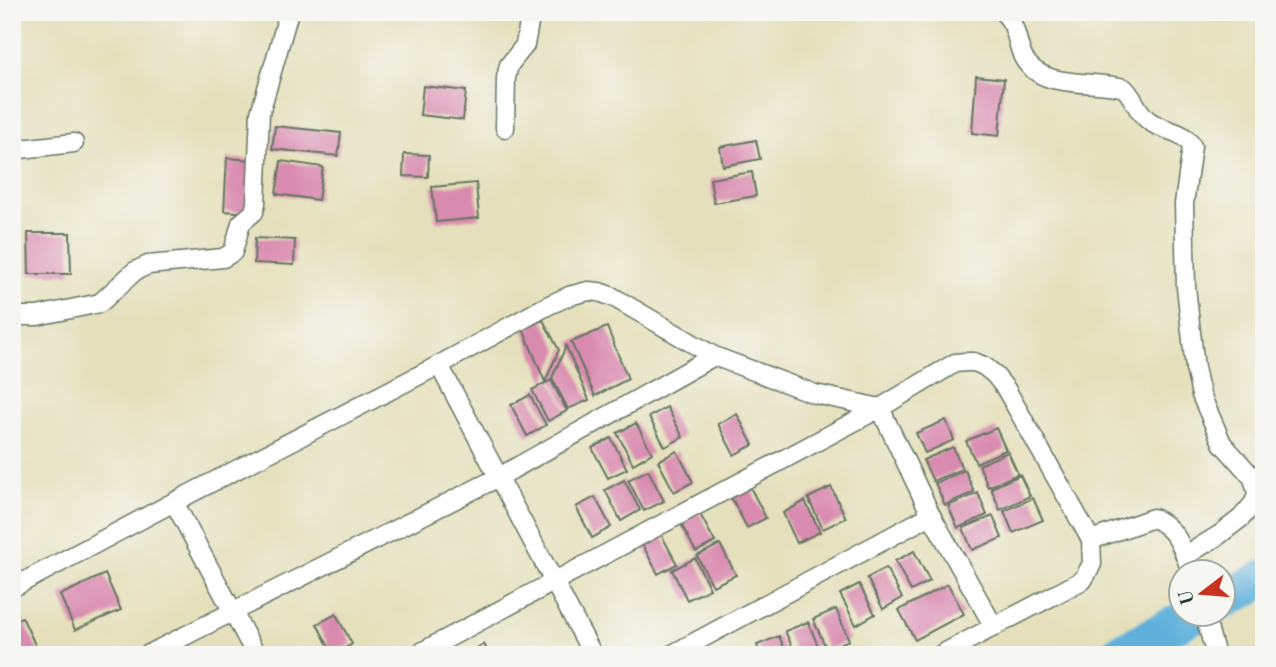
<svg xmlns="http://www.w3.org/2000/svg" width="1276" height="667" viewBox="0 0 1276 667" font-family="'Old Standard TT',serif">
	<rect width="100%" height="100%" fill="#f6f6f2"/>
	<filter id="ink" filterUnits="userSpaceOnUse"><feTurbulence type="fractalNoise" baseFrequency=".0143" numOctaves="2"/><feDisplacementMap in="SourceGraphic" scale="14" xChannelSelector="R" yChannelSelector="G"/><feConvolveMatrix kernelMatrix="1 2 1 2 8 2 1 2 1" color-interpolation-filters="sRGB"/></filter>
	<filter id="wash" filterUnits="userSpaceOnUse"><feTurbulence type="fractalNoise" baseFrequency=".00686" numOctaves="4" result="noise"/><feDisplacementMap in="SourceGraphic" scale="28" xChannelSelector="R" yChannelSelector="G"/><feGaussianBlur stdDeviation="1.57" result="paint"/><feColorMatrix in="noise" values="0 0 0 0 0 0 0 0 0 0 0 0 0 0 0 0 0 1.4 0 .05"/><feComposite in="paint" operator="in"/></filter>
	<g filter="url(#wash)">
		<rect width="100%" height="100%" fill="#e5e0bb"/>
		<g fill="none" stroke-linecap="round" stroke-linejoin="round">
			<g stroke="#5fb1db" stroke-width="38">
				<path d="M1224 600 1264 579"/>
				<path d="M1116 655 1195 614"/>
			</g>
		</g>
		<g id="blocks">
			<g fill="#d98aaf">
				<path d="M976 76 1004 79 999 136 972 133Z"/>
				<path d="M423 86 466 91 463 120 420 115Z"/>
				<path d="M275 126 341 133 338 156 272 149Z"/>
				<path d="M756 140 760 159 723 166 720 147Z"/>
				<path d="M404 154 429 155 428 177 403 176Z"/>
				<path d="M227 158 252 160 249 213 224 211Z"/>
				<path d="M281 161 323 167 318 200 276 194Z"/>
				<path d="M752 172 756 196 714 203 710 179Z"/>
				<path d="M476 183 479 218 436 222 432 187Z"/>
				<path d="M28 233H70L71 274H29Z"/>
				<path d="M255 238 295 240 294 265 254 263Z"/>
				<path d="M543 320 559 350 545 382 523 329Z"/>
				<path d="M607 327 628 379 595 396 571 342Z"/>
				<path d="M566 346 589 400 568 409 552 378Z"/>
				<path d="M551 380 567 411 548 421 532 390Z"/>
				<path d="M530 395 546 425 527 436 511 405Z"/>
				<path d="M667 407 683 437 665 447 649 417Z"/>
				<path d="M737 414 753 445 734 455 718 424Z"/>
				<path d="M946 420 954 440 925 453 916 433Z"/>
				<path d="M636 423 652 453 633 464 617 433Z"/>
				<path d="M996 428 1006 450 976 463 966 441Z"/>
				<path d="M611 438 627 469 608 478 592 448Z"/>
				<path d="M953 447 962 469 933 481 923 460Z"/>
				<path d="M677 451 693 482 674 492 658 461Z"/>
				<path d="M1008 452 1018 474 988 487 979 465Z"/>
				<path d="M648 470 664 501 644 511 628 480Z"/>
				<path d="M965 470 974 492 945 505 935 483Z"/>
				<path d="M1020 475 1030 496 1000 510 991 488Z"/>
				<path d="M624 480 640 510 621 521 605 490Z"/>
				<path d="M750 487 766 518 747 528 731 497Z"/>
				<path d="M831 487 846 518 823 529 808 498Z"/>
				<path d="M978 493 987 515 958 528 948 506Z"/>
				<path d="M595 497 611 527 592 538 576 507Z"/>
				<path d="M1033 498 1043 520 1013 533 1004 511Z"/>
				<path d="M805 501 820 532 797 543 783 513Z"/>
				<path d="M699 512 715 542 696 552 680 522Z"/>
				<path d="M993 516 1002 538 972 550 963 528Z"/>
				<path d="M661 534 677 564 658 574 642 544Z"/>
				<path d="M720 544 736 575 713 586 697 556Z"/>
				<path d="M914 551 930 581 911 591 895 561Z"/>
				<path d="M695 558 710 589 687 600 672 570Z"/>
				<path d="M886 568 902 598 883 609 867 578Z"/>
				<path d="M105 574 121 610 75 630 60 595Z"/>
				<path d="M859 584 875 614 856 625 840 594Z"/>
				<path d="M948 584 964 614 915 640 899 610Z"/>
				<path d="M836 609 849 640 827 650 813 619Z"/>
				<path d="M336 614 352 644 333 655 317 624Z"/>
				<path d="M22 617 39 653 36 655H12V621Z"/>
				<path d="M808 622 821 653 796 655 785 631Z"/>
				<path d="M779 636 787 655H761L757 645Z"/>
				<path d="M484 644 490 655H464Z"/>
			</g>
		</g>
	</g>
	<g filter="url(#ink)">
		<use href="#blocks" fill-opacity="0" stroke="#647663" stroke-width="2"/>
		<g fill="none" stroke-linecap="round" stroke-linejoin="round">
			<g stroke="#647663" stroke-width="21">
				<g id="street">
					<path d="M1003 12C1017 24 1016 41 1023 57 1041 91 1093 79 1124 88 1134 97 1137 112 1148 120 1162 132 1181 128 1192 146L1184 204 1186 287 1195 368 1201 395 1222 443 1253 478 1257 493 1254 503 1241 518 1219 535 1185 556"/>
					<path d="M505 128 506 78 509 65 525 45 531 12"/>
					<path d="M12 150 74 143"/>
					<path d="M12 316H37L100 303 135 271 148 265 223 258 233 252 241 223 254 212 256 203 260 113 289 12"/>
					<path d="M174 502 439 365"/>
					<path d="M1091 540 1153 518C1177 528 1183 549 1191 572"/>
					<path d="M12 588 174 502 256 655"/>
					<path d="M1204 614 1216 655"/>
					<path d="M147 655 499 477 714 356 815 394 880 408 931 515 994 627"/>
					<path d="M416 655 880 408 955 363 966 362H974L984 366 994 374 1006 389 1091 540 1092 564 1083 580 940 655"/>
					<path d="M593 655 439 365 547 306 569 296 588 291 599 292 613 297 714 356"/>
					<path d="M671 655 931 515"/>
				</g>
			</g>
			<use href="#street" stroke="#fff" stroke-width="18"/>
		</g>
	</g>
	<rect width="1276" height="667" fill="none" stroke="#f6f6f2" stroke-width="42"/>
	<g transform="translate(1202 593) rotate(254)"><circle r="33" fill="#f6f6f2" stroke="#a0aca6" stroke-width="2"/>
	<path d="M0-5L12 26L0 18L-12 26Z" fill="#c8321e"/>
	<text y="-10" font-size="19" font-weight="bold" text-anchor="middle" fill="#1f3d34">U</text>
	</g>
</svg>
